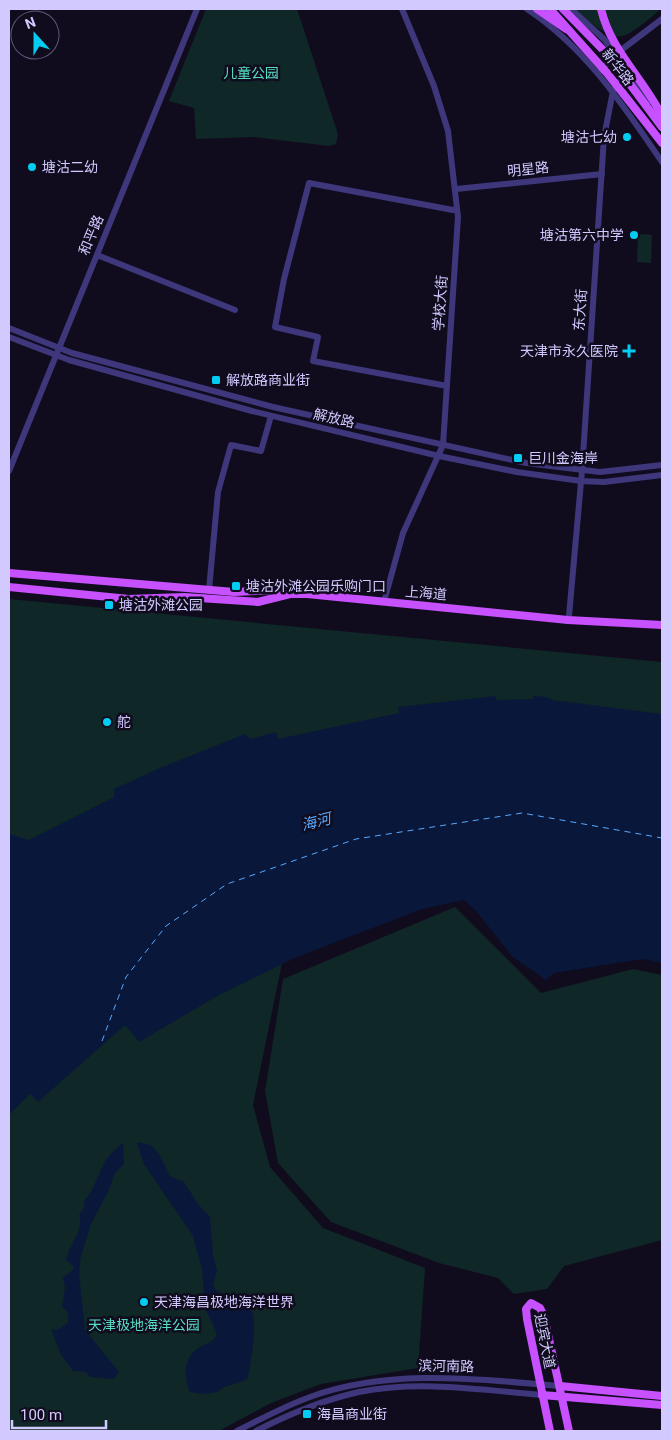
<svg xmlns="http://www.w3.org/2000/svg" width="671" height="1440" viewBox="0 0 671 1440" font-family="Roboto,'Noto Sans SC',sans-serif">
	<rect width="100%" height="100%" fill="#100c1e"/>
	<g fill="#0f2727">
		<path d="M206 9H297L338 134 336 144 329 146 254 137 196 139 194 108 169 101Z"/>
		<path d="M575 9H661C618 45 618 46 575 9Z"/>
		<path d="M638 234 652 235 651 263 637 262Z"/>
		<path d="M9 599 662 662V739L9 873Z"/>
		<path d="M455 907 541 993 633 969 662 975V1240L564 1266 547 1289 514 1294 498 1278 439 1263 331 1222 278 1163 265 1091 283 979Z"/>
		<path d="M283 958 253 1105 270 1167 323 1228 425 1268 418 1368 321 1384 271 1403 219 1431H9V1107L128 1017Z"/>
	</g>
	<g fill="#09183a">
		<path d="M496 696V700L533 699 534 696 547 697 552 700 662 714V963L644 959 603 965 554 973 546 980 513 957 476 911 464 900 422 909 297 957 219 995 139 1042 125 1025 38 1102 30 1094 9 1115V834L29 840 114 797V789L160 768 245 734 250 739 276 732 278 739 399 713 398 707Z"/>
		<path d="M123 1143 124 1164 115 1173 109 1190 91 1224 81 1256 79 1273 85 1330 119 1372 114 1379 90 1377 86 1372 73 1371 61 1355 51 1329 57 1330 68 1323V1313L62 1306 65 1288 63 1277 73 1270V1266L66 1260C68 1246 85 1229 79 1215L84 1208V1201C102 1181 96 1162 123 1143Z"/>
		<path d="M137 1143C158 1141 162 1162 170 1176L184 1182 198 1204 210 1217 213 1255 217 1271 213 1284 215 1289 222 1295C227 1296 232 1293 237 1294 265 1302 251 1357 248 1378 238 1386 225 1383 218 1392L203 1394 190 1392C183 1377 183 1355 202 1346 209 1343 213 1342 217 1334L205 1308 202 1269 193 1236 144 1164Z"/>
	</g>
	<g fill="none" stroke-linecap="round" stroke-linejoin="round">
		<path stroke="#58a8fe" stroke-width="1" stroke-dasharray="6 5" stroke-linecap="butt" d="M102 1041 126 977 166 926 227 884 356 839 522 813 662 838"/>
		<g stroke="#3e377c" stroke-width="6">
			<path d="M527 9C586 48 623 105 662 162"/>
			<path d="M571 9 604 39 650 101"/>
			<path d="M600 71 616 54 662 19"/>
			<path d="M456 189 602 174"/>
			<path d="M97 255 235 310"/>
			<path d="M9 328 72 353 273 407 526 463 600 472 662 465"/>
			<path d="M9 337 69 360 252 411 439 456 517 472 581 481 604 482 662 475"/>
			<path d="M447 386 313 361 318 337 275 327 284 279 309 183 453 210 457 209"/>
			<path d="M9 471 197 9"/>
			<path d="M209 590 218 492 231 445 261 451 271 416"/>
			<path d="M385 598 403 533 443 445 458 217 448 131 434 86 402 9"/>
			<path d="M569 616 582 471 604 137 613 91 627 70"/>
			<path d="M237 1431C261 1419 285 1406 310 1397 390 1368 477 1379 560 1386"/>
			<path d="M256 1431C289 1414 323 1400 359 1392 419 1380 482 1390 542 1395"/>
		</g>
		<g stroke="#c751fe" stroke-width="8">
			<path d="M537 9 566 29"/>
			<path d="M9 573 234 592 299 589"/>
			<path d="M9 587 129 599 184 597 258 602 290 594H307L568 620 662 625"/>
			<path d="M560 1386 662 1396"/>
			<path d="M542 1395 662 1405"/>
			<path d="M550 1431 527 1319 526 1309 531 1303 540 1308 544 1316 569 1431"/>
		</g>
		<g stroke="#c751fe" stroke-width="8">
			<path d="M550 9 607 73 662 143"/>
			<path d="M563 9 609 56 662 127"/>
			<path d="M601 9C611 51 643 78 662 116"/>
		</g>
	</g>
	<g fill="#02ccf2" stroke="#100c1e" stroke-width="2">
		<circle cx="627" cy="137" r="5"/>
		<circle cx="32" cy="167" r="5"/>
		<circle cx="634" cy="235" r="5"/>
		<path d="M626.5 343.5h5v5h5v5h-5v5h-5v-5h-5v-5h5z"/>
		<rect x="211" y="375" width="10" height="10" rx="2.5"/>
		<rect x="513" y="453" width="10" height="10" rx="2.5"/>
		<rect x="231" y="581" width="10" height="10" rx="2.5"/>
		<rect x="104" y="600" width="10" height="10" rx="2.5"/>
		<circle cx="107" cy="722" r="5"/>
		<circle cx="144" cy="1302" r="5"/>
		<rect x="302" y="1409" width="10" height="10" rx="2.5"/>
	</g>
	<g text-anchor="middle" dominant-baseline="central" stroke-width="5" stroke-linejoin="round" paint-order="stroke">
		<g font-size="14" fill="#d2c9ff" stroke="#100c1e">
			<text transform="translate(618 67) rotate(52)">新华路</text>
			<text transform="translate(528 169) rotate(-6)">明星路</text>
			<text transform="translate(91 235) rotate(-67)">和平路</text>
			<text transform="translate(440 303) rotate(-86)">学校大街</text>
			<text transform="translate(580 310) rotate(-86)">东大街</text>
			<text transform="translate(334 418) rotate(13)">解放路</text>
			<text transform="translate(426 593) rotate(5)">上海道</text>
			<text transform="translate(545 1341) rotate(79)">迎宾大道</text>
			<text transform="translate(446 1366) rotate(1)">滨河南路</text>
		</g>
		<g font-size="14" fill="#56ddc3" stroke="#100c1e">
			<text x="251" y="73">儿童公园</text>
			<text x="144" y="1325">天津极地海洋公园</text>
		</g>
		<g font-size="14" fill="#d2c9ff" stroke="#100c1e" text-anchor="start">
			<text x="617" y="137" text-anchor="end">塘沽七幼</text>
			<text x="42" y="167">塘沽二幼</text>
			<text x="624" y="235" text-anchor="end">塘沽第六中学</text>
			<text x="618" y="351" text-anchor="end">天津市永久医院</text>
			<text x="226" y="380">解放路商业街</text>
			<text x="528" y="458">巨川金海岸</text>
			<text x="246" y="586">塘沽外滩公园乐购门口</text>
			<text x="119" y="605">塘沽外滩公园</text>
			<text x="117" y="722">舵</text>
			<text x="154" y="1302">天津海昌极地海洋世界</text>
			<text x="317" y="1414">海昌商业街</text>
		</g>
		<g font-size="15" font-style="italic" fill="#58a8fe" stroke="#100c1e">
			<text transform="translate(316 822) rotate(-14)">海河</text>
		</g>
	</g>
	<rect width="671" height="1440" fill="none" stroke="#d2c9ff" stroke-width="20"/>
	<g transform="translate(35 35) rotate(339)"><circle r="24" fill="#100c1e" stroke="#5e5878"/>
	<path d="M0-4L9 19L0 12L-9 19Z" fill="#02ccf2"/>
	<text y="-8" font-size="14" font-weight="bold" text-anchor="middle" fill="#d2c9ff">N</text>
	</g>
	<path d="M12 1420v8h94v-8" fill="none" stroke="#d2c9ff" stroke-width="2.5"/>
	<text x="20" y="1420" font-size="15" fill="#d2c9ff" stroke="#100c1e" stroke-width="4" paint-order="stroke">100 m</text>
</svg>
